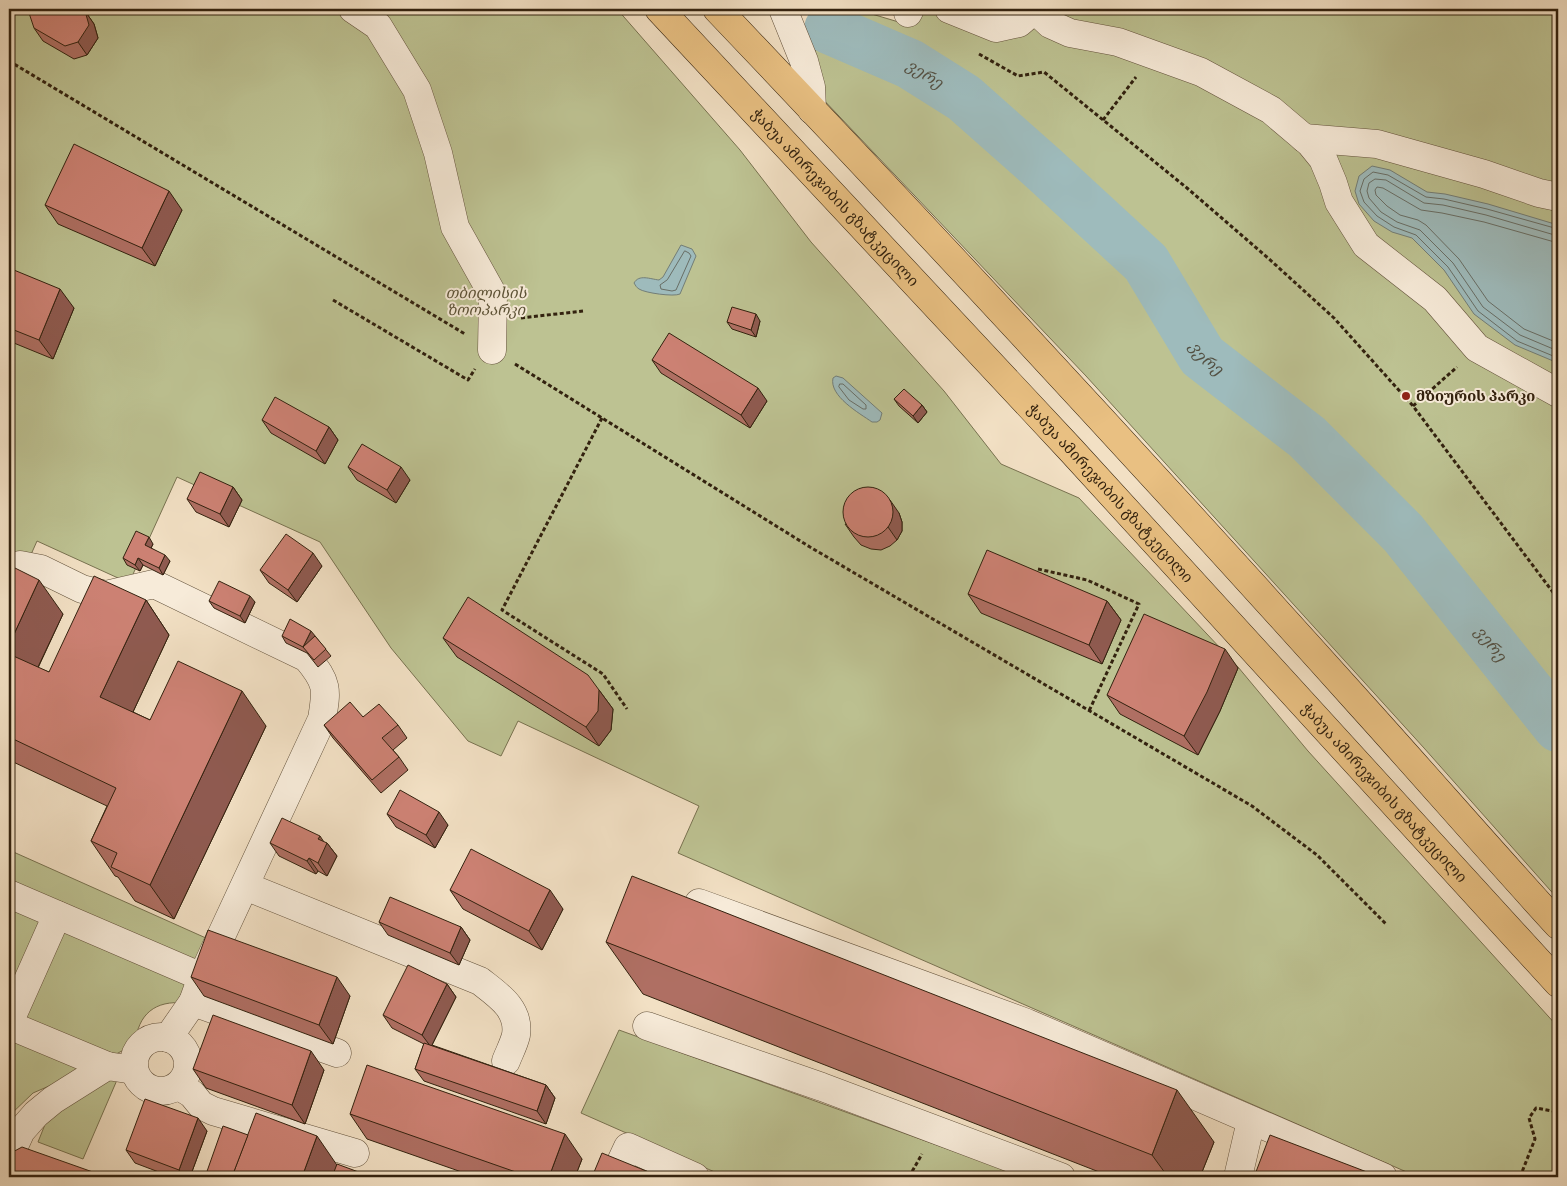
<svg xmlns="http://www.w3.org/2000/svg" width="1567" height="1186" viewBox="0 0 1567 1186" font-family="'IM FELL French Canon','Noto Serif Georgian',serif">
	<rect width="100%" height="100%" fill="#f2e0c4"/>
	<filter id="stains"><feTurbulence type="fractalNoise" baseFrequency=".004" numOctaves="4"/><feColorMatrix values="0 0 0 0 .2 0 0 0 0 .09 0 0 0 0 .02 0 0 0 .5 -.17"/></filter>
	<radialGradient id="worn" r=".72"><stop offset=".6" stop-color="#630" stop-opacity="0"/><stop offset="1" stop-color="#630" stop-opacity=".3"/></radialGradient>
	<g fill="#bdc292" stroke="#787250">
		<path d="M9 9H617L740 150 811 242 944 391 1001 464 1079 498 1238 667 1308 751 1558 1027V1177H1418L678 853 699 806 518 721 501 756 468 741 391 648 320 542 177 477 129 583 37 541 9 604Z"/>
		<path d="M842 9H855L902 23 910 9H1558V899L1424 748 1086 376 800 75Z"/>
		<path d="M9 850 235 951 185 1003C155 1000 138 1014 135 1044L86 1070 33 1093 9 1116Z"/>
		<path d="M619 1030 1025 1177H726L581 1113Z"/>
		<path d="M123 1066 83 1159 38 1142 50 1112Z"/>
	</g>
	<g fill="#9ebbbc" stroke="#737e77">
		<path d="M1372 166 1390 170 1427 192 1445 194 1488 204 1558 225V363L1515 345 1474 314 1444 270 1412 238 1392 232 1374 221 1359 204 1355 191 1359 176Z"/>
		<path d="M681 245 692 249 696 256 680 294C674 297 645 293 639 289 636 287 636 286 634 283 639 274 650 279 659 280L663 277Z"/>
		<path d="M836 376 843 378 882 413 880 420 877 422H872C859 413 829 396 833 378Z"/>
	</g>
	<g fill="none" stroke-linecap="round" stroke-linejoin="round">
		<g stroke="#686e66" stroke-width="1">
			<path d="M1558 229 1487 209 1444 199 1426 197 1388 175 1373 172 1364 179 1360 191 1364 202 1377 216 1394 227 1416 235 1448 267 1478 311 1517 341 1558 358"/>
			<path d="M1558 236 1486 215 1443 205 1424 203 1386 180 1375 179 1369 183 1367 191 1369 198 1381 212 1397 222 1420 230 1453 263 1483 307 1520 335 1558 351"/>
			<path d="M1558 243 1484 222 1442 213 1421 210 1383 188 1377 187 1375 190 1376 195 1387 206 1400 215 1418 220 1426 225 1459 259 1488 301 1524 329 1558 343"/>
			<path d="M685 251 689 253 691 256 676 290 672 291 661 289 660 285 667 280Z"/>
			<path d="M840 384H843L866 405V409H863L849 400 839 387Z"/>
		</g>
		<path stroke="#9ebbbc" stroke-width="50" id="s1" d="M829 29 910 64 964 98 1044 169 1146 263 1202 356 1307 437 1403 533 1558 727"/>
		<g stroke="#63523c" stroke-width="29">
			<g id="minor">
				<path d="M353 9 378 26 417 90 438 153 455 227 493 295 492 350"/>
				<path d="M783 9 804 61 811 87 812 110"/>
				<path d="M949 9 996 28 1019 23 1034 10"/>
				<path d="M1034 9 1050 24 1070 33 1118 42 1201 72 1271 110 1310 143 1323 159 1333 183 1339 202 1366 245 1435 299 1477 348 1558 393"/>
				<path d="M908 13 910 9"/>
				<path d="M1304 138 1377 144 1484 174 1539 193 1558 197"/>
				<path d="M9 569 20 565 41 569 82 589 106 595 154 584 307 658C328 683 327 689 322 719L202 977 193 1002 168 1038"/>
				<path d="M245 886 480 981C498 995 520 1009 516 1035 514 1044 509 1053 506 1061"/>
				<path d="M9 894 202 977"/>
				<path d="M699 903 1027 1023 1383 1177"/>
				<path d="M193 1002 337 1053"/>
				<path d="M9 1023 57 915"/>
				<path d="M9 1025 107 1066"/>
				<path d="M647 1026 822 1087 1061 1177"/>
				<circle cx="161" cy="1064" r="27"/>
				<path d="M179 1086 192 1094 201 1105 213 1111 355 1153"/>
				<path d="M9 1157 21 1131 36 1114 53 1100 107 1066 134 1070"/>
				<path d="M614 1177 628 1147 695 1177"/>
				<path d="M1238 1177 1251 1121"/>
			</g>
		</g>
		<g stroke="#33220f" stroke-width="29">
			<g id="major">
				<path id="s2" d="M659 9 1071 450 1558 983"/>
				<path d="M717 9C935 238 1151 471 1362 706 1428 779 1492 853 1558 925"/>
			</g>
		</g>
		<g stroke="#33220f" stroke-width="3" stroke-dasharray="4 2.5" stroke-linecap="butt">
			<path d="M979 54 1018 76 1044 72 1187 188 1268 258 1334 318 1413 406 1558 599"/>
			<path d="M9 61 465 334"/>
			<path d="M1103 120 1136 77"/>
			<path d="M333 300 468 380 475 369"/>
			<path d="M521 318 583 311"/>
			<path d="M515 364 810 547 1252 806 1317 855 1387 925"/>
			<path d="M1413 406 1457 367"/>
			<path d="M602 418 502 610 603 674 627 709"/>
			<path d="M1038 569 1087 580 1139 604 1089 711"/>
			<path d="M909 1177 922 1154"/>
			<path d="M1520 1177 1535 1139 1529 1118 1536 1108 1558 1112"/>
		</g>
		<use href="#minor" stroke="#f7ebd9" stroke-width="28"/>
		<use href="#major" stroke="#e9c082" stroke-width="28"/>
	</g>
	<g fill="#af6f63" stroke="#33220f">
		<path d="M85 11 94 24 98 38 87 55 74 59 43 41 34 28Z"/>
		<path d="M45 205 182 210 155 266 58 224Z"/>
		<path d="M9 268 74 308 53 359 9 341Z"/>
		<path d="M760 321 756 337 732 329 727 322Z"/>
		<path d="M652 360 767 401 750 428 661 373Z"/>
		<path d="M894 399 922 405 927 412 918 423 899 406Z"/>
		<path d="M262 420 329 427 338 440 325 464 271 433Z"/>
		<path d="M348 467 410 480 396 503 357 480Z"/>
		<path d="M233 487 242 500 229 527 196 512 187 499Z"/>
		<path d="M899 513 902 522V531L897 540 890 546 881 550 871 549 861 545 854 537 845 524Z"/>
		<path d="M153 544 151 548 170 561 163 575 143 565 140 571 127 565 123 558Z"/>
		<path d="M9 565 63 614 38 668 49 672 146 600 169 635 133 712 150 720 266 726 174 919 135 901 118 877 115 876 91 841 107 806 9 760Z"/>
		<path d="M322 566 297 602 269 583 260 570Z"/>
		<path d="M968 594 1107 601 1121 620 1102 664 981 613Z"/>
		<path d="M209 601 255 602 245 623 214 608Z"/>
		<path d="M282 636H315L331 656 318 667 307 653 286 643Z"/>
		<path d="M443 638 599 690 613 709 611 730 599 746 457 657Z"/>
		<path d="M1238 668 1220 711 1198 755 1120 714 1107 695Z"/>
		<path d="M363 717 398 725 407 738 393 750 399 757 408 770 381 793 333 738 324 725Z"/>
		<path d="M387 814 448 825 435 848 396 827Z"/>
		<path d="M270 843H327L337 856 327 876 318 871 316 874 279 856Z"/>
		<path d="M450 890 563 909 542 950 463 909Z"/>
		<path d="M379 922 461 927 470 940 459 965 388 935Z"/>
		<path d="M606 942 1214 1142 1200 1177H1112L643 994Z"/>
		<path d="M191 977 350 996 333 1044 204 996Z"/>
		<path d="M447 984 456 997 432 1045 546 1085 555 1098 546 1124 424 1081 415 1069 424 1044 392 1028 383 1015Z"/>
		<path d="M193 1069 324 1070 305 1124 206 1088Z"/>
		<path d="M350 1114 582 1159 575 1177H476L367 1139Z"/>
		<path d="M207 1131 190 1177H172L135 1163 126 1150Z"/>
	</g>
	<g fill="#8f5a50" stroke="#33220f">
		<path d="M85 11 94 24 98 38 87 55 78 42Z"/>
		<path d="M169 191 182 210 155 266 142 248Z"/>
		<path d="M60 289 74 308 53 359 39 340Z"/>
		<path d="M756 314 760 321 756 337 751 330Z"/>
		<path d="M758 388 767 401 750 428 741 415Z"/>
		<path d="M922 405 927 412 918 423 913 416Z"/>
		<path d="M329 427 338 440 325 464 316 451Z"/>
		<path d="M401 467 410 480 396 503 387 490Z"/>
		<path d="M233 487 242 500 229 527 220 514Z"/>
		<path d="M890 500 899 513 902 522V531L897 540 888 527Z"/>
		<path d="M149 537 153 544 149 552 145 545Z"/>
		<path d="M313 553 322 566 297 602 288 590Z"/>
		<path d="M165 555 170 561 163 575 159 568Z"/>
		<path d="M138 558 143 565 140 571 135 565Z"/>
		<path d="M39 580 63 614 29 686 9 657V645Z"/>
		<path d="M250 596 255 602 245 623 240 616Z"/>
		<path d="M146 600 169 635 124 731 100 697Z"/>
		<path d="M1107 601 1121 620 1102 664 1089 645Z"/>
		<path d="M311 631 316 637 303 647Z"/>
		<path d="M1225 649 1238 668 1220 711 1198 755 1184 736Z"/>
		<path d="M599 690 613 709 611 730 599 746 586 727Z"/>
		<path d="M242 691 266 726 174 919 150 885Z"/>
		<path d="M439 812 448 825 435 848 426 835Z"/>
		<path d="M320 836 326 845 327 843 337 856 327 876 318 863V839Z"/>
		<path d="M309 858 318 871 316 874 307 861Z"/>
		<path d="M550 890 563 909 542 950 529 931Z"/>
		<path d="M461 927 470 940 459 965 450 953Z"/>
		<path d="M337 977 350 996 333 1044 319 1025Z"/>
		<path d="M447 984 456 997 431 1047 422 1035Z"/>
		<path d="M311 1051 324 1070 305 1124 292 1105Z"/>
		<path d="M546 1085 555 1098 546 1124 537 1111Z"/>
		<path d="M1177 1090 1214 1142 1200 1177H1168L1152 1155Z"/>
		<path d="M198 1118 207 1131 190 1177H184L179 1170Z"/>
		<path d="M565 1134 582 1159 575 1177H549Z"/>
		<path d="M317 1136 341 1171 339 1177H302Z"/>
	</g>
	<g fill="#cc8173" stroke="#33220f">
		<path d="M32 9H81L85 11 89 25 78 42 65 46 34 28 29 13Z"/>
		<path d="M74 144 169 191 142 248 45 205Z"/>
		<path d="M9 268 60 289 39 340 9 328Z"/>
		<path d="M732 307 756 314 751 330 727 322Z"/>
		<path d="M669 333 758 388 741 415 652 360Z"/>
		<path d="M904 389 922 405 913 416 894 399Z"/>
		<path d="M275 397 329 427 316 451 262 420Z"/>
		<path d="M362 444 401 467 387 490 348 467Z"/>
		<path d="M200 472 233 487 220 514 187 499Z"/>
		<circle cx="868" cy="512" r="25"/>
		<path d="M136 531 149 537 145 545 165 555 159 568 138 558 135 565 123 558Z"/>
		<path d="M286 534 313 553 288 590 260 570Z"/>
		<path d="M987 550 1107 601 1089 645 968 594Z"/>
		<path d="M9 565 39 580 9 645Z"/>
		<path d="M94 576 146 600 100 697 150 720 178 661 242 691 150 885 111 867 117 853 91 841 116 788 9 737V654L49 672Z"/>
		<path d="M219 581 250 596 240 616 209 601Z"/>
		<path d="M468 597 588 675 599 690 598 711 586 727 443 638Z"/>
		<path d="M1144 614 1225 649 1207 692 1184 736 1107 695Z"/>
		<path d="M290 619 311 631 303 647 282 636Z"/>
		<path d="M315 636 326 649 314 660 303 647Z"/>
		<path d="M350 702 363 717 379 704 398 725 382 738 399 757 372 780 324 725Z"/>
		<path d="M400 790 439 812 426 835 387 814Z"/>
		<path d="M282 818 320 836 318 839 327 843 318 863 309 858 307 861 270 843Z"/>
		<path d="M471 849 550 890 529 931 450 890Z"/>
		<path d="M632 876 1177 1090 1152 1155 606 942Z"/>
		<path d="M390 897 461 927 450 953 379 922Z"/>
		<path d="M208 930 337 977 319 1025 191 977Z"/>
		<path d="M408 965 447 984 422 1035 383 1015Z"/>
		<path d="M213 1015 311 1051 292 1105 193 1069Z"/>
		<path d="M424 1043 546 1085 537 1111 415 1069Z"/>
		<path d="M367 1065 565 1134 549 1177H530L350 1114Z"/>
		<path d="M145 1099 198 1118 179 1170 126 1150Z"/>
		<path d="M256 1113 317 1136 302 1177H241L233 1174Z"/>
		<path d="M223 1126 248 1135 233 1174 235 1177H205Z"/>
		<path d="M1270 1135 1380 1177H1254Z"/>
		<path d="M22 1147 107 1177H9V1154Z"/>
		<path d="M602 1153 661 1177H592Z"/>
		<path d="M337 1164 372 1177H332Z"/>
	</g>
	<circle fill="#8f2418" stroke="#f7ebd9" stroke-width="2" cx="1406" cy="396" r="5"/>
	<g text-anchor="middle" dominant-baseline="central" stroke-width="4" stroke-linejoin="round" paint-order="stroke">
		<g font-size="15" fill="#33220f" stroke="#f7ebd9">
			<text stroke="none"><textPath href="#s2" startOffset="258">ჭაბუა ამირეჯიბის გზატკეცილი</textPath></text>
			<text stroke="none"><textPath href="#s2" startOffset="662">ჭაბუა ამირეჯიბის გზატკეცილი</textPath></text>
			<text stroke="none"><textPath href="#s2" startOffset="1068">ჭაბუა ამირეჯიბის გზატკეცილი</textPath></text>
		</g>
		<g font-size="15" font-style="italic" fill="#5c5236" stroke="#f7ebd9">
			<text x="486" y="293">თბილისის<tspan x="486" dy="17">ზოოპარკი</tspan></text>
		</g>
		<g font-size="15" font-weight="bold" fill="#33220f" stroke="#f7ebd9" text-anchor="start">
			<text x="1416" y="396">მზიურის პარკი</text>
		</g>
		<g font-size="16" font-style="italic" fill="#535043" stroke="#f7ebd9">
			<text stroke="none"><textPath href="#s1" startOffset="106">ვერე</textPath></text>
			<text stroke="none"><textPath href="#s1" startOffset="511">ვერე</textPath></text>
			<text stroke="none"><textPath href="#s1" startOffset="916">ვერე</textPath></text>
		</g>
	</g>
	<rect width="1567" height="1186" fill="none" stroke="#f2e0c4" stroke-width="30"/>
	<rect x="10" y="10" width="1547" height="1166" fill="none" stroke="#33220f" stroke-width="2.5"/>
	<rect x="15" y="15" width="1537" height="1156" fill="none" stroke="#33220f"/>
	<rect width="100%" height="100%" filter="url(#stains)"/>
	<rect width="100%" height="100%" fill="url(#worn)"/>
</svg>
